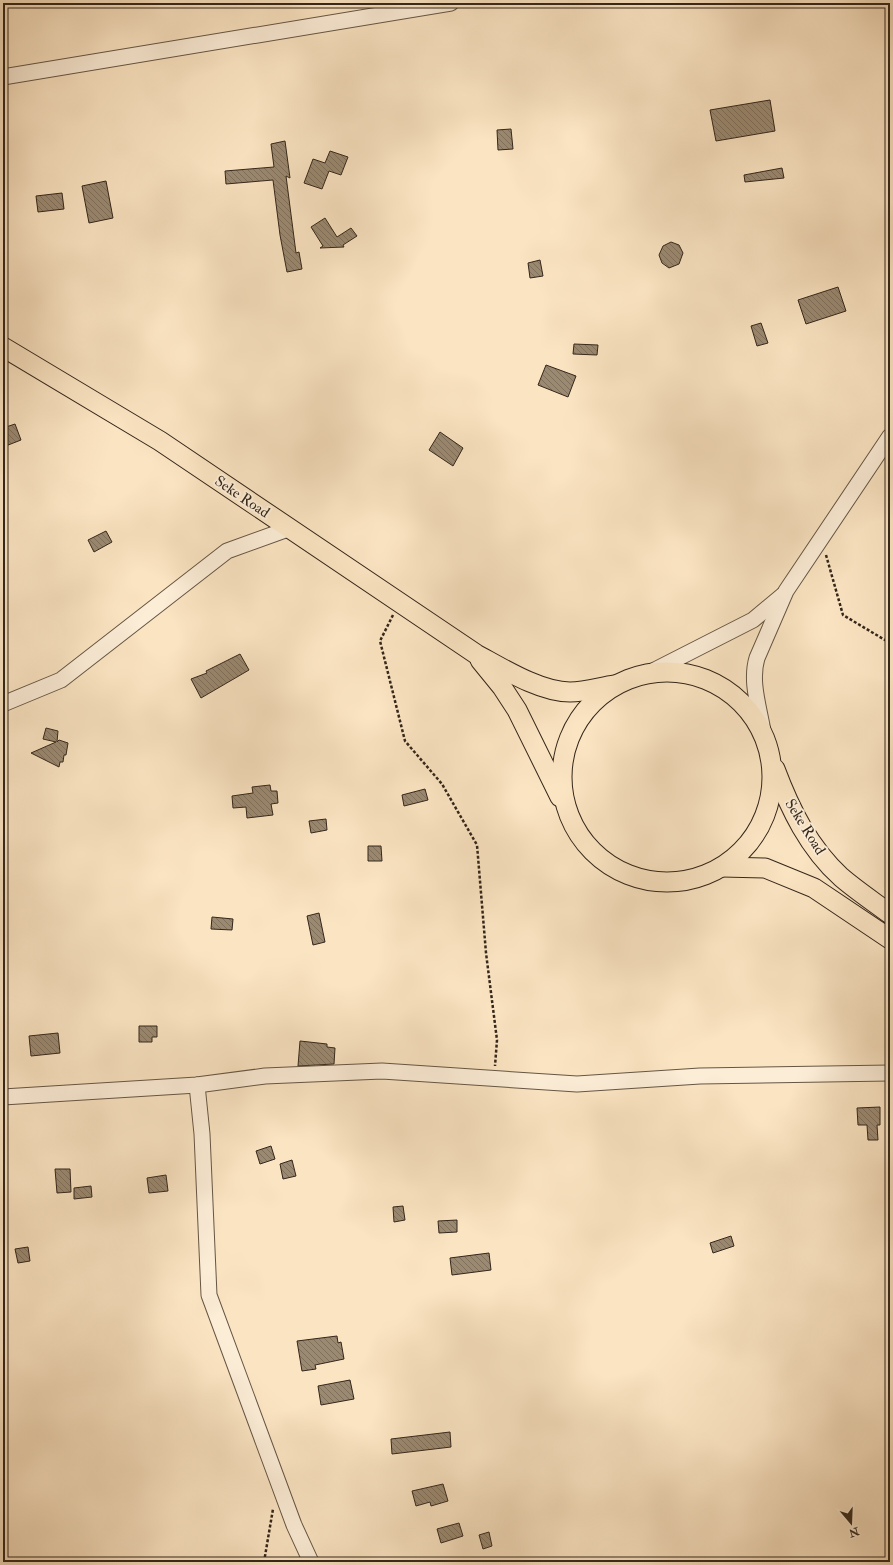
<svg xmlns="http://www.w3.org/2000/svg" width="893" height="1565" viewBox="0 0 893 1565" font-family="'IM FELL Double Pica',serif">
	<defs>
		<pattern id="building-back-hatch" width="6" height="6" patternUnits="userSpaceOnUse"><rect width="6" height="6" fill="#9b8971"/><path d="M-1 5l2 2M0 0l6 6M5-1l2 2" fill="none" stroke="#7f705c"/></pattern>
	</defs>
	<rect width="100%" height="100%" fill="#fbe4c2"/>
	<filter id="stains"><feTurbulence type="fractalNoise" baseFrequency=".005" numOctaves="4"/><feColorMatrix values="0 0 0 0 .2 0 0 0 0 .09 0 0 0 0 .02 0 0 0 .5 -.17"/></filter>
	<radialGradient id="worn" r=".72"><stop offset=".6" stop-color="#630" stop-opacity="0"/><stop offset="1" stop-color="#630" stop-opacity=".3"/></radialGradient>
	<g fill="url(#building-back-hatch)" stroke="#33261a">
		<path d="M770 100 775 131 716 141 710 110Z"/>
		<path d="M511 129 513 149 498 150 497 130Z"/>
		<path d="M285 141 290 178 286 176 296 253 299 252 302 269 287 272 280 235 273 180 226 184 225 171 274 167 271 144Z"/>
		<path d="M330 151 348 157 341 175 329 171 322 189 304 183 313 159 325 163Z"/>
		<path d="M782 168 784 178 745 182 744 175Z"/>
		<path d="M106 181 113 218 89 223 82 186Z"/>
		<path d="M62 193 64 209 38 212 36 196Z"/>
		<path d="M325 218 337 237 351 228 357 236 343 245 344 247 320 248 323 246 311 227Z"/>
		<path d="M671 242 679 245 683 253 679 264 669 268 662 263 659 255 663 246Z"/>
		<path d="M540 260 543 276 530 278 528 263Z"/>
		<path d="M838 287 846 311 806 324 798 300Z"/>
		<path d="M761 323 768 343 757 346 751 326Z"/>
		<path d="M574 344 598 345 597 355 573 354Z"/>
		<path d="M546 365 576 376 568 397 538 385Z"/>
		<path d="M15 424 21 440 3 447V428Z"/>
		<path d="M440 432 463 448 453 466 429 450Z"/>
		<path d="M106 531 112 542 94 552 88 540Z"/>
		<path d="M240 654 249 670 201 698 191 679 207 673 206 671Z"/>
		<path d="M46 728 58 731 57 742 59 740 68 743 66 755H64L63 762H60L59 767 31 753 56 742 43 739Z"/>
		<path d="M270 785 271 791H277L278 803 271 804 273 815 247 818 246 807 233 808 232 796 253 793 252 787Z"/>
		<path d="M425 789 428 800 404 806 402 795Z"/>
		<path d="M326 819 327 830 311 833 309 821Z"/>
		<path d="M368 846H381L382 861H368Z"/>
		<path d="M319 913 325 942 313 945 307 916Z"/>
		<path d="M212 917 233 919 232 930 211 929Z"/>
		<path d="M139 1026H157V1037H152V1042H139Z"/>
		<path d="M58 1033 60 1053 31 1056 29 1036Z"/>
		<path d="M300 1041 327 1044V1047L335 1048 334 1064 298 1066Z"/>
		<path d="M880 1107V1125H877L878 1140H868L867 1125H858L857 1108Z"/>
		<path d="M271 1146 275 1159 260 1164 256 1151Z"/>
		<path d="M292 1160 296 1176 283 1179 280 1164Z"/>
		<path d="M55 1169H70L71 1192 57 1193Z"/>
		<path d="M166 1175 168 1191 149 1193 147 1178Z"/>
		<path d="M91 1186 92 1197 74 1199V1188Z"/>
		<path d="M403 1206 405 1220 394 1222 393 1207Z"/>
		<path d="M457 1220V1232L439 1233 438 1221Z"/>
		<path d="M731 1236 734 1246 713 1253 710 1243Z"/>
		<path d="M28 1247 30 1261 18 1263 15 1249Z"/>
		<path d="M489 1253 491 1270 452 1275 450 1258Z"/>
		<path d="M337 1336 338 1343 341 1342 344 1359 315 1365 316 1369 302 1371 297 1341Z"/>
		<path d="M350 1380 354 1399 321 1405 318 1386Z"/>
		<path d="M450 1432 451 1447 392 1454 391 1439Z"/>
		<path d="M443 1484 448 1501 431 1506 430 1502 416 1506 412 1491Z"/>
		<path d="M459 1523 463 1536 441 1543 437 1529Z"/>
		<path d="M489 1532 492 1546 483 1549 479 1535Z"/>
	</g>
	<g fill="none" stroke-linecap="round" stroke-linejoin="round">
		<g stroke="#655644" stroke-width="17">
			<g id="minor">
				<path d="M3 77 451 3"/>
				<path d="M647 674 753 620 783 595"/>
				<path d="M3 704 61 680 227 551 288 529"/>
				<path d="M763 731C759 707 750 681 757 658L786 591 890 436"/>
				<path d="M197 1085 202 1134 209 1295 294 1525 311 1562"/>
				<path d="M3 1097 197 1085 265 1076 382 1071 577 1084 700 1076 890 1073"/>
			</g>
		</g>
		<g stroke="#33261a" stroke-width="21">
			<g id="major">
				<path d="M3 347 160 441 476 654C502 668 540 692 570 692 585 692 601 687 615 685"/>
				<path d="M480 660 502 687 517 710 560 797"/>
				<circle cx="667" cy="777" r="105"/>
				<path d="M775 769C790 809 809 848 841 877 856 890 874 902 890 914"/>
				<path d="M722 867 765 868 814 888 890 939"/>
			</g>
		</g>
		<g stroke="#33261a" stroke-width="2.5" stroke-dasharray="3 2" stroke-linecap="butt">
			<path d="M826 555 843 615 890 643"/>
			<path d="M393 615 380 641 405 741 442 784 477 845 486 953 497 1040 495 1066"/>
			<path d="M264 1562 273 1509"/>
		</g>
		<use href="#minor" stroke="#fcedd7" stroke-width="15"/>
		<use href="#major" stroke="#fbe4c2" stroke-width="19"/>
	</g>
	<g text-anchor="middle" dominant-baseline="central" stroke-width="4" stroke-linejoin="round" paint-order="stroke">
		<g font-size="15" fill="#33261a" stroke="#fcedd7">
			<text transform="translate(242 497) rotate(34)">Seke Road</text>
			<text transform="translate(805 827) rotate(58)">Seke Road</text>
		</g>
	</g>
	<rect width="893" height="1565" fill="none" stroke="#fbe4c2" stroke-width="16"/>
	<rect x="4" y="4" width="885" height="1557" fill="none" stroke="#33261a" stroke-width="2"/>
	<rect x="8" y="8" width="877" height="1549" fill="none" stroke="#33261a"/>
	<g transform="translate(851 1523) rotate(161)" stroke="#fcedd7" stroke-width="3" paint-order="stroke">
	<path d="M0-3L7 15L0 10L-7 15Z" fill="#33261a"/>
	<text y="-6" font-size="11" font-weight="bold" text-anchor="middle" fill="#33261a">N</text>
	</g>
	<rect width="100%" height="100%" filter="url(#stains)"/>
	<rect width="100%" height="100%" fill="url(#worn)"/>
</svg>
